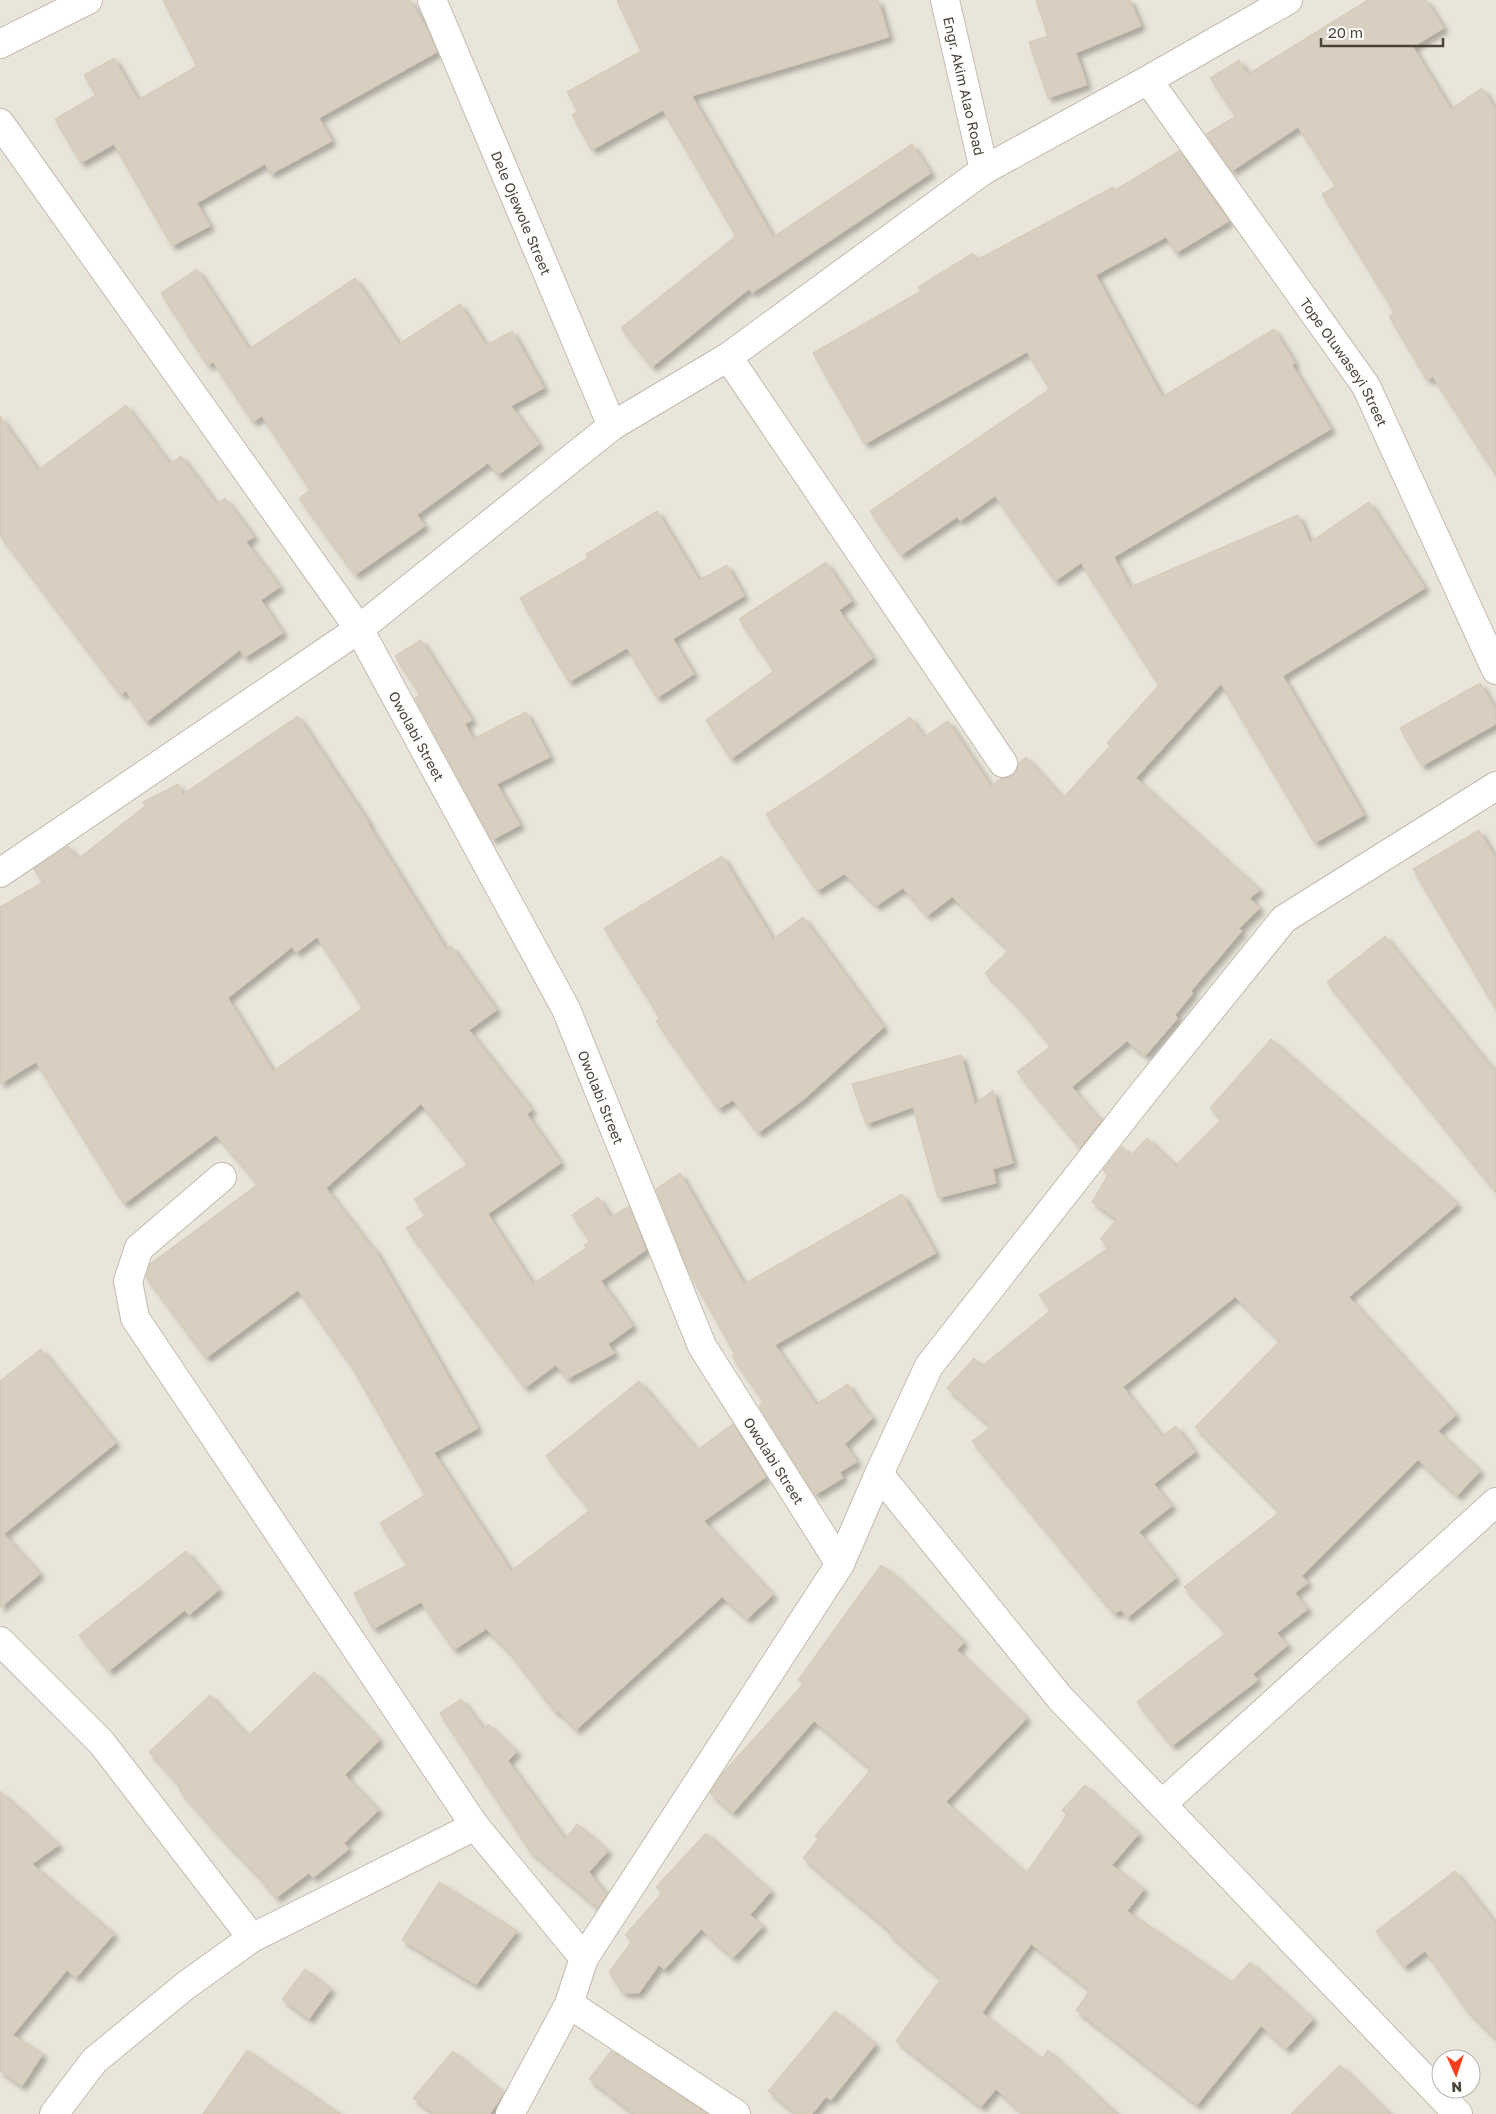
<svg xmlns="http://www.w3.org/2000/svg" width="1496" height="2114" viewBox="0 0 1496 2114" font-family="'Golos Text',sans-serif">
	<defs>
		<filter id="shadow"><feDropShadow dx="4.5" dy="4.5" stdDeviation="2.5" flood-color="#0004"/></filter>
	</defs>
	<rect width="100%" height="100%" fill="#f6f3ec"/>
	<path fill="#eae5da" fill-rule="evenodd" d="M0 0H1496V2114H0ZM1441 2059H1471V2089H1441Z"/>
	<g fill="#d8cfc1" stroke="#d3c7b4" fill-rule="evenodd" filter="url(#shadow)">
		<path d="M163 0H410L428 31 437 52 319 118 332 141 271 174 265 164 197 203 210 226 172 246 114 144 81 163 55 119 96 95 84 75 114 58 138 100 197 66Z"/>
		<path d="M617 0H878L889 37 692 96 773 237 912 144 931 173 752 293 749 289 652 367 621 328 736 236 663 110 592 150 572 115 578 111 567 92 641 51Z"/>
		<path d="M1036 0H1130L1141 26 1076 53 1087 85 1048 98 1029 42 1048 36Z"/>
		<path d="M1368 0H1426L1444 28 1413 47 1451 109 1482 88 1496 110V475L1433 377 1427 380 1389 316 1395 313 1322 194 1336 186 1298 127 1232 171 1206 134 1236 116 1210 78 1239 60 1248 74Z"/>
		<path d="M1179 151 1229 221 1176 253 1166 237 1096 275 1162 397 1274 329 1295 363 1292 365 1331 429 1114 557 1130 587 1298 515 1310 542 1369 502 1425 588 1283 676 1364 815 1315 843 1221 684 1136 778 1260 890 1250 898 1260 908 1239 929 1242 931 1191 991 1193 993 1175 1015 1178 1018 1145 1056 1127 1041 1072 1087 1101 1121 1080 1148 1017 1072 1051 1046 1016 1004 985 973 1009 950 952 897 927 916 903 888 876 906 844 874 817 891 766 814 821 779 910 717 924 737 948 721 991 786 1001 778 1012 776 1017 770 1018 764 1026 757 1063 798 1110 746 1107 743 1159 685 1081 563 1055 581 995 496 960 521 957 517 901 555 870 511 1050 389 1027 352 865 444 813 353 921 291 918 287 973 253 977 260 1113 187 1115 190Z"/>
		<path d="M197 269 249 349 355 278 399 344 460 304 486 345 512 331 544 388 511 406 539 444 498 475 488 463 417 515 425 526 355 575 299 498 310 490 262 416 253 422 213 362 208 366 161 293Z"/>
		<path d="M126 405 170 464 181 456 217 504 225 498 254 537 246 542 280 587 261 600 283 633 244 658 240 650 146 722 126 691 121 695 0 535V416L38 470Z"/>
		<path d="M657 511 699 580 727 565 744 596 673 639 694 674 657 698 627 648 569 682 520 598 588 558 586 554Z"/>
		<path d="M826 562 852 601 839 610 873 658 731 759 706 720 774 671 739 619Z"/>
		<path d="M421 640 472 720 465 724 473 739 526 712 550 757 497 784 520 825 492 840 415 698 420 695 395 656Z"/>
		<path d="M1480 683 1496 710V724L1422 766 1400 728Z"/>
		<path d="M298 716 369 823 368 824 446 949 451 946 497 1010 469 1030 532 1110 527 1114 561 1163 488 1214 533 1284 586 1248 584 1245 590 1241 572 1215 598 1197 611 1217 629 1206 646 1250 601 1281 633 1326 608 1344 615 1353 567 1379 556 1365 525 1388 406 1228 426 1215 414 1199 468 1164 421 1104 326 1188 373 1249 374 1248 478 1428 434 1453 511 1571 590 1510 546 1456 639 1381 697 1450 733 1424 766 1477 704 1521 773 1595 747 1619 722 1597 576 1730 558 1711 556 1713 509 1652 486 1629 454 1650 421 1602 373 1629 354 1593 407 1565 380 1523 425 1495 352 1367 298 1290 206 1358 146 1277 150 1264 258 1184 216 1135 124 1204 36 1062 0 1084V907L43 882 34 869 68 846 78 859 145 806 143 802 178 784 183 794ZM317 937 363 1008 273 1071 228 998 292 947 296 953Z"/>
		<path d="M1479 830 1496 859V1009L1413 869Z"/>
		<path d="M722 856 773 939 803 917 884 1027 803 1100 758 1133 733 1100 718 1109 656 1021 660 1018 604 928Z"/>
		<path d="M1385 936 1496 1073V1192L1327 982Z"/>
		<path d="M1271 1039 1458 1204 1349 1297 1456 1415 1438 1431 1480 1471 1457 1496 1418 1460 1302 1576 1308 1583 1295 1593 1308 1609 1277 1633 1288 1645 1253 1674 1258 1680 1172 1746 1137 1702 1226 1633 1184 1587 1280 1512 1195 1427 1280 1341 1235 1297 1123 1387 1162 1436 1176 1426 1195 1452 1154 1484 1172 1506 1139 1532 1176 1578 1127 1618 1121 1610 1114 1614 972 1441 991 1427 947 1388 974 1358 982 1366 1051 1310 1039 1295 1110 1247 1100 1239 1117 1219 1092 1202 1108 1175 1103 1170 1122 1146 1130 1156 1147 1138 1176 1165 1222 1119 1210 1108Z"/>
		<path d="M961 1055 975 1104 993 1090 1013 1163 993 1169 996 1183 938 1198 913 1107 866 1124 852 1084Z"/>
		<path d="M680 1173 744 1284 902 1194 936 1253 775 1345 816 1404 848 1384 860 1403 873 1418 845 1444 857 1462 840 1472 843 1478 815 1495 759 1406 764 1402 732 1356 735 1354 687 1268 656 1189Z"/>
		<path d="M41 1349 116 1443 4 1534 40 1574 0 1608V1381Z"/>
		<path d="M186 1551 219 1590 189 1615 185 1610 109 1671 79 1635Z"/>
		<path d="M881 1565 896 1576 964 1642 957 1650 1027 1718 946 1802 1026 1873 1067 1815 1062 1810 1085 1785 1139 1834 1112 1865 1144 1889 1127 1911 1232 1982 1250 1962 1313 2019 1286 2049 1261 2026 1197 2105 1076 2010 1090 1990 1031 1944 982 2013 1042 2059 1048 2050 1117 2114H1023L996 2089 981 2107 896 2041 941 1979 888 1933 890 1931 803 1858 818 1839 815 1836 871 1769 814 1721 733 1813 710 1793 722 1774 804 1683 798 1680Z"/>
		<path d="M314 1672 380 1740 345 1775 379 1810 344 1843 349 1849 313 1878 309 1873 276 1898 259 1877 218 1834 179 1790 182 1788 149 1752 210 1695 248 1736Z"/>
		<path d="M461 1699 484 1729 488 1724 517 1752 508 1761 565 1839 577 1824 608 1851 589 1872 607 1895 598 1908 530 1851 440 1713Z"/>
		<path d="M0 1791 59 1845 32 1864 114 1934 76 1978 67 1970 13 2035 43 2054 22 2086 0 2071Z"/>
		<path d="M706 1833 771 1891 750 1915 763 1926 733 1958 701 1929 664 1970 659 1965 639 1993H623L609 1972 632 1941 625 1935 662 1893 656 1887Z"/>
		<path d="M1455 1871 1496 1924V2039L1467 2010 1425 1951 1404 1967 1376 1931Z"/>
		<path d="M439 1882 517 1931 476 1985 402 1940Z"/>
		<path d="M305 1969 331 1989 309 2019 282 1999Z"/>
		<path d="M835 2011 876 2044 831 2100 826 2097 812 2114H796L768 2091Z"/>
		<path d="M247 2050 340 2114H203Z"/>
		<path d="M453 2051 504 2093 490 2114H434L413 2098Z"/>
		<path d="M611 2051 708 2114H635L589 2079Z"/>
		<path d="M1340 2065 1390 2114H1291Z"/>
	</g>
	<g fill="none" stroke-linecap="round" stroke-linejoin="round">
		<g stroke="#c2bbae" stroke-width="30">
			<g id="street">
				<path id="s1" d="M432 0 612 426"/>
				<path id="s2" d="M945 0 984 170"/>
				<path d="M0 44 88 0"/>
				<path id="s3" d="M1148 80 1366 386 1496 670"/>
				<path id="s4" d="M0 123 359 629 566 1009 702 1346 840 1564"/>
				<path d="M728 357 1003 763"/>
				<path d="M0 873 359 629 612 426 728 357 984 170 1148 80 1288 0"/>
				<path d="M222 1177 139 1248 128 1281 135 1318 475 1826 584 1958"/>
				<path d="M879 1474 1060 1698 1458 2114"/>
				<path d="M0 1641 101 1742 252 1938"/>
				<path d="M1162 1804 1496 1502"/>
				<path d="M569 2004 736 2114"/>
				<path d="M54 2114 94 2061 185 1986 252 1938 475 1826"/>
				<path d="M510 2114 569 2004 584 1958 840 1564 879 1474 929 1366 1140 1097 1284 919 1496 786"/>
			</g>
		</g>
		<use href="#street" stroke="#fff" stroke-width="28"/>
	</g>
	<g text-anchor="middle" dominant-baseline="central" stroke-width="4.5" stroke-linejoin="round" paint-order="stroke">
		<g font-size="14" fill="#4b4439" stroke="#fff">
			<text stroke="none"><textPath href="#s2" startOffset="88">Engr. Akim Alao Road</textPath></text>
			<text stroke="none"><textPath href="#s1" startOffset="231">Dele Ojewole Street</textPath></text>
			<text stroke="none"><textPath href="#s3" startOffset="344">Tope Oluwaseyi Street</textPath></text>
			<text stroke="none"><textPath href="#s4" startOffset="742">Owolabi Street</textPath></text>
			<text stroke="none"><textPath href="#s4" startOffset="1148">Owolabi Street</textPath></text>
			<text stroke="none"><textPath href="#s4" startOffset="1552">Owolabi Street</textPath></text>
		</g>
	</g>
	<g transform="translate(1456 2074) rotate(177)"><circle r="24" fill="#ffffff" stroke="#b7b4b0"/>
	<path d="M0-4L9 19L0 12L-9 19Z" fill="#fc3f1d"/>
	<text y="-8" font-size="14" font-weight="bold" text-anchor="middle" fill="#4b4439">N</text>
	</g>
	<path d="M1321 38v8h122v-8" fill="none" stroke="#4b4439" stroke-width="2.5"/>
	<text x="1328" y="38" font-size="15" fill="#4b4439" stroke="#ffffff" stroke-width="4" paint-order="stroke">20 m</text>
</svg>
